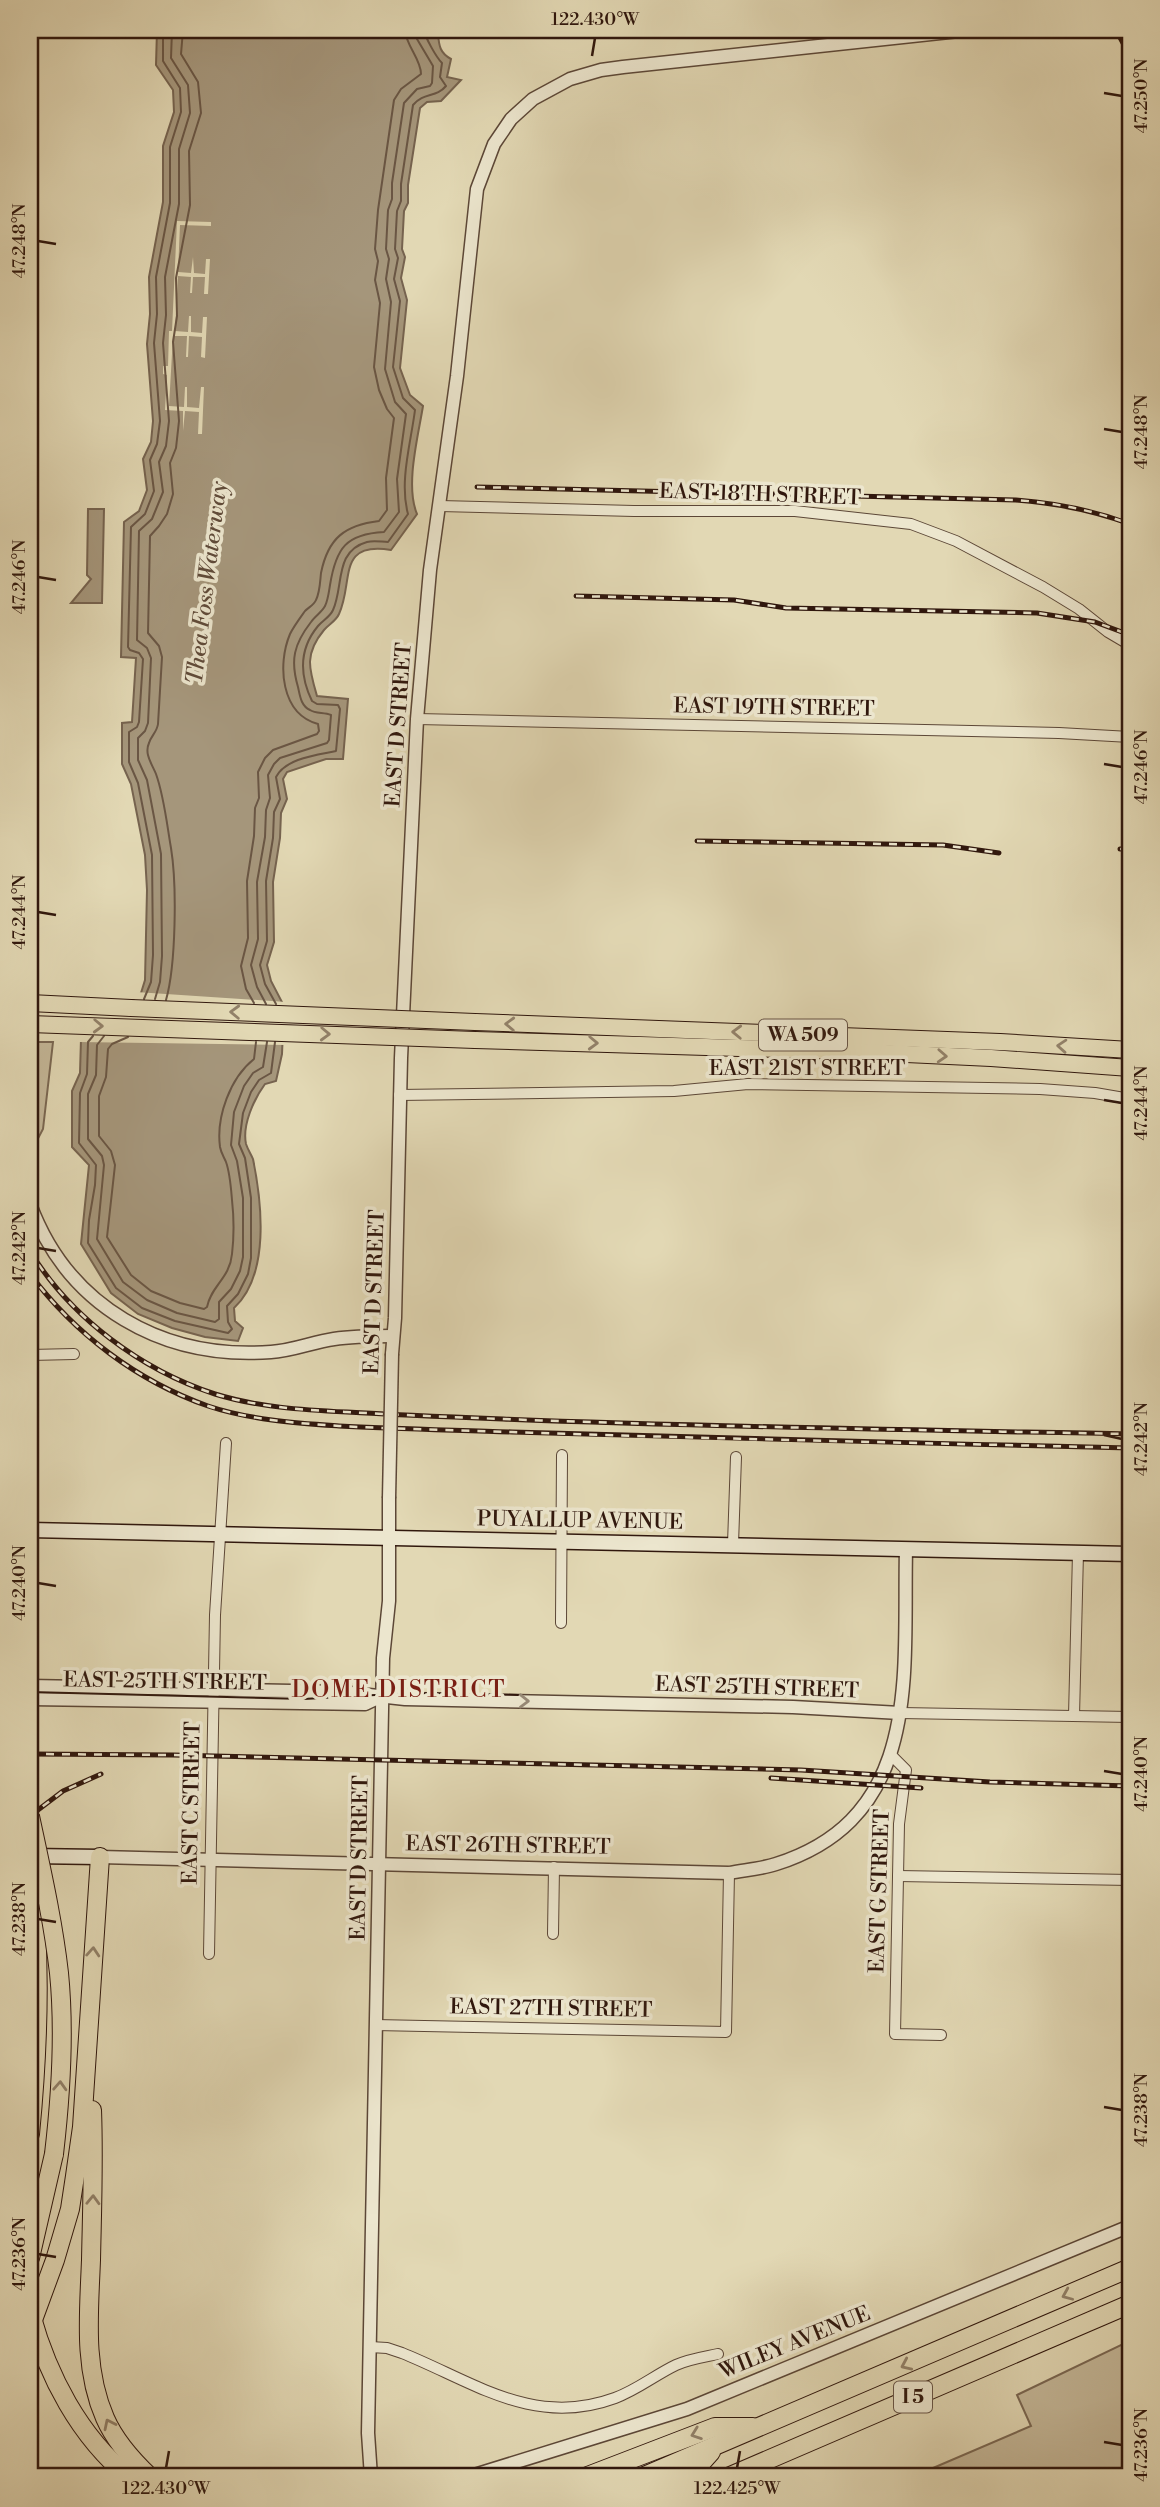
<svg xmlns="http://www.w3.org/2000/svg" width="1160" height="2507" viewBox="0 0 1160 2507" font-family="'Libre Bodoni',serif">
	<rect width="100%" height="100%" fill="#e2d8b4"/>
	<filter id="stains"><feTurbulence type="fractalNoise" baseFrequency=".00286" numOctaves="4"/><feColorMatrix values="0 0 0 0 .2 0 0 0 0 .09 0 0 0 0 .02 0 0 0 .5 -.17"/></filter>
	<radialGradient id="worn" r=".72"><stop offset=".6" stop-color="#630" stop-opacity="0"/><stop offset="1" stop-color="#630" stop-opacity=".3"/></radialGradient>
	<g fill="#c4b798" stroke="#7a6752" stroke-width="2">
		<path d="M30 1042H53L43 1129 34 1146 30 1149Z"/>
		<path d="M1123 2344 1130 2361V2477H912L1031 2426 1017 2395Z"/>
	</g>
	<g fill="#a5967b" stroke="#76634f" stroke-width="2">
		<path d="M157 30H415L438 34C439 46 440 53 451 59L447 77 461 80 441 101 427 102 420 108 408 185V203L404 211 402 249 405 257 401 278 407 300 400 368 410 395 423 406C418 437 405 486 417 514L391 550C336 541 354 582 339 614 336 621 329 624 324 630 304 654 309 669 317 696L348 699 343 759H326L287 772 283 779 287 799 281 813 280 838 273 882 274 942 267 965 271 981 284 1006 282 1054 276 1081 265 1084C254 1099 242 1125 246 1144 248 1150 251 1154 253 1159 262 1203 270 1275 234 1308L235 1321 243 1328 238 1341 205 1337 172 1328 138 1314 111 1293 81 1244 89 1165 72 1147V1091L80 1073 81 1039 141 993 145 980 147 890 145 855 131 784 122 764V723L132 722 136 658 121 657 124 522 139 511 147 490 143 459 151 442 153 421 147 344 150 314 149 277 163 202V146L174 112 173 90 156 65Z"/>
		<path d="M88 509H104L102 603H71L91 579 87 575Z"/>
	</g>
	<g fill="#e2d8b4">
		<path d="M177 221 211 222V226L180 225 178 272 191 273 193 257 194 273 205 274 206 259H210L208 294H204L205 277H193L192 293H190L191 277 178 276 175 331 188 332 189 316H191V332L202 333 203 317H207L205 358 201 357 202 337 189 336 188 357H186L187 336H173L169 406 184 407 185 387H187V407L199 408 201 387H204L202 434H198L199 412 185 411 183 431V411L165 410 167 375 163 374V366H168L169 331H172Z"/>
		<path d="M136 992 286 1002V1045L78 1042 79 1036 94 1019 116 1010Z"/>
	</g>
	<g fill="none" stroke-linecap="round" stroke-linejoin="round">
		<g stroke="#6a5644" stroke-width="2">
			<path d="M144 999 151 982 153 955 152 855 138 783 129 762V732L137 727 139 722 143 659 139 653 130 650 128 647 131 527 145 514 154 491 150 460 157 444 160 421 154 343 157 314 156 277 170 203V147L181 112 180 88 163 61V30"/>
			<path d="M155 999 160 982 162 956 161 854 147 780 138 760V738L145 731 148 723 151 658 147 648 137 640 139 531 152 519 163 492 159 462 166 446 169 421 163 343 166 315 165 277 179 204V149L190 113 188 85 171 58 172 30"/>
			<path d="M166 1000C176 965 177 885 171 848 167 825 164 796 156 774 152 764 144 754 149 743 151 736 157 732 158 724L162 657 159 646 148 633 150 536 159 526 167 514 173 494 170 463 176 448 179 421 173 342 177 316 176 278 190 205 189 151 201 113 198 82 181 54 183 30"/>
			<path d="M254 1003 246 989 241 966 248 938 247 881 254 836 255 808 259 798 258 772 265 758 273 750 317 734 319 731 318 724C281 714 277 665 290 634 294 626 300 618 305 611 309 607 314 605 316 600 320 592 320 582 321 573 328 538 345 525 379 521L387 510 386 478 394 418 387 409 379 390 374 367 380 303 375 280 378 261 375 249 378 210 394 100 401 89 421 74C421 59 406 46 405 30"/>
			<path d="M266 1004 257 987 251 965 258 939 257 882 265 837 266 810 270 798 268 775 274 764 280 758 327 743 329 740 331 715C324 712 316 714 310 710 301 706 300 696 298 687 290 660 294 644 311 622 315 616 322 612 325 606 328 600 329 591 330 585 336 548 346 534 384 532L399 512 397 479 406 414 395 402 385 369 391 302 386 279 389 259 386 249 388 210 392 199V183L404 103 417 89 430 86 432 83 433 66 417 39 415 30"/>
			<path d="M276 1004 265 984 260 965 267 941 266 881 273 838 274 812 280 799 276 777C286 758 317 755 336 751L340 709 338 705 317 704 312 701C299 674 299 649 318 626 323 620 330 617 333 610 344 586 334 551 367 542 374 540 382 542 388 542L408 514C399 482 411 442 415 410L403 398 393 367 400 301 394 279 398 258 395 249 397 211 401 201V184L413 105C424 92 436 98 446 86L440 77 442 63C436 57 425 37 424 30"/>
			<path d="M93 1036 88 1042 87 1074 80 1093 79 1143 96 1165 95 1185 89 1220 88 1243 116 1288 142 1308 175 1321 228 1333 232 1329 228 1322 227 1306 238 1294 248 1274 251 1258V1198L245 1158 239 1144 243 1113 251 1092 259 1080 271 1073 275 1042"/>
			<path d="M104 1036 97 1045 96 1075 88 1094V1139L102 1156 104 1165 97 1239 123 1282 147 1300 177 1313 215 1322 219 1319V1302L231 1289 240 1271 243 1257V1198L237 1161 231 1145 234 1112 244 1086 253 1073 263 1067 267 1042"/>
			<path d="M128 1037 112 1044 108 1049 106 1077 99 1096V1136L111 1151 115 1165 107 1237 131 1275 151 1291 180 1303 204 1309 207 1307C211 1286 230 1278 232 1254 234 1237 234 1218 232 1200 231 1188 230 1173 226 1162 224 1157 221 1153 220 1147 216 1117 230 1078 254 1059L256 1042"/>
		</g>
		<g stroke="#5c4737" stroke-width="12">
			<g id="minor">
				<path d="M440 506 634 511H795L911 524 956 541 1043 587 1079 609 1108 632 1130 645"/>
				<path d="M417 719 1059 733 1130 737"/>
				<path d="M399 1095 674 1091 748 1084 1040 1089 1095 1093 1130 1099"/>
				<path d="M30 1355 74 1354"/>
				<path d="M733 1544 736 1457"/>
				<path d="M561 1623 562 1455"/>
				<path d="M900 1713 1130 1717"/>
				<path d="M1074 1716 1078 1553"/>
				<path d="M891 1755 906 1770 899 1824 895 2034 941 2035"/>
				<path d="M898 1876 1130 1880"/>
				<path d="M553 1934 554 1867"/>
				<path d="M209 1954 215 1615 226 1443"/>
				<path d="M375 2025 726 2032 729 1873"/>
				<path d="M370 2347 387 2348 402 2353C474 2382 534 2428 615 2398 637 2390 655 2375 676 2365 689 2359 704 2357 718 2354"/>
			</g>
		</g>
		<g stroke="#5c4737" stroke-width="15">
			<g id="tertiary">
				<path d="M30 1204C68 1307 163 1360 271 1352 292 1351 313 1342 334 1339 353 1336 373 1336 393 1336"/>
				<path d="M392 1354 395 1318 401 1058 417 719 430 570 457 376 477 189 494 144 511 119 533 99 570 79 601 70 623 67 968 30"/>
				<path d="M30 1686 342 1692 405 1699 793 1707 900 1713"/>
				<path d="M30 1699 365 1704 382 1696"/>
				<path d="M100 1857 729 1873C744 1870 761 1869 776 1864 924 1817 903 1673 906 1549"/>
				<path d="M371 2477 368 2433 383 1658 389 1601V1498"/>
				<path d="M468 2477 687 2409 1130 2226"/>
			</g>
		</g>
		<g stroke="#30170d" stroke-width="17">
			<g id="secondary">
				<path d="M30 1530 1130 1554"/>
				<path d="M31 1856 100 1857"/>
			</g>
		</g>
		<g stroke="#30170d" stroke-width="18">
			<g id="trunk">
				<path d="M30 1003 131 1008"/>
				<path d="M475 1022 1000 1042 1130 1050"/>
				<path d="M475 1040 843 1051 991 1058 1130 1068"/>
			</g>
		</g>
		<g stroke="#30170d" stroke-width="20">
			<g id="motorway">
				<path d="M30 1862C42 1952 39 2043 30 2134"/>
				<path d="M92 2110C94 2160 92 2210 91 2260 89 2313 83 2368 105 2418 115 2441 132 2460 150 2477"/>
				<path d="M30 2258 54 2154"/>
				<path d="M31 2315C48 2376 79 2436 129 2477"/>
				<path d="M30 2328 55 2260 70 2209 75 2176 82 2127 100 1857"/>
				<path d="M585 2477 715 2427H753"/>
				<path d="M642 2477 1130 2268"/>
				<path d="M681 2477 694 2471 711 2452"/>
				<path d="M728 2477 1130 2304"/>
			</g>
		</g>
		<use href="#minor" stroke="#ece6ce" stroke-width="10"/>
		<use href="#tertiary" stroke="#ece6ce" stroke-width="12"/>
		<use href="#secondary" stroke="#ece6ce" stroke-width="14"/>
		<use href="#trunk" stroke="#e2d8b4" stroke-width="16"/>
		<use href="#motorway" stroke="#e2d8b4" stroke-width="18"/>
		<path stroke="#30170d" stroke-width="2" d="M30 1692 304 1699 411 1693 518 1695"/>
		<g stroke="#30170d" stroke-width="5">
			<g id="rail">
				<path d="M1116 30 1130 56"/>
				<path d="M477 487 1016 500C1056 503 1092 510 1130 524"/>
				<path d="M576 596 734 600 786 608 1037 613 1095 622 1130 635"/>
				<path d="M697 841 943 845 999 853"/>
				<path d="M1120 849H1130"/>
				<path d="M30 1251C70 1317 141 1370 215 1394 257 1407 302 1410 347 1412 399 1415 451 1417 503 1419 712 1427 921 1430 1130 1434"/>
				<path d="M30 1274C75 1334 137 1381 208 1406 250 1420 296 1423 339 1426 397 1429 455 1430 512 1432 718 1439 924 1443 1130 1448"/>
				<path d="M30 1754 173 1755 801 1770 990 1782 1130 1786"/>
				<path d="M771 1778 921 1788"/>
				<path d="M30 1816 63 1791 101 1774"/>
			</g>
		</g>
		<use href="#rail" stroke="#ece6ce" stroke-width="2.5" stroke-dasharray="8" stroke-linecap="butt"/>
		<g stroke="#5c4737" stroke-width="15" stroke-linecap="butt">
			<path id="tertiary-bridge" d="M389 1498 392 1354"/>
		</g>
		<g stroke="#30170d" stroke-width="18" stroke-linecap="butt">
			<g id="trunk-bridge">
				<path d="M131 1008 475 1022"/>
				<path d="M30 1024 475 1040"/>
			</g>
		</g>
		<g stroke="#30170d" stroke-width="20" stroke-linecap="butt">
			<path id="motorway-bridge" d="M30 1816C41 1868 53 1920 59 1973 65 2033 61 2094 54 2154"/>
		</g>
		<use href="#tertiary-bridge" stroke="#ece6ce" stroke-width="12"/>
		<use href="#trunk-bridge" stroke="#e2d8b4" stroke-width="16"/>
		<use href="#motorway-bridge" stroke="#e2d8b4" stroke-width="18"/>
	</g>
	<defs><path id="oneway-chevron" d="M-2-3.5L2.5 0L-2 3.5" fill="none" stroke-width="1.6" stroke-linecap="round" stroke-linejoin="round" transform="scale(1.75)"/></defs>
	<g stroke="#928169">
		<use href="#oneway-chevron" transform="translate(235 1012) rotate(-178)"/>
		<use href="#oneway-chevron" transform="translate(510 1024) rotate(-178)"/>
		<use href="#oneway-chevron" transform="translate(98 1026) rotate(2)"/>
		<use href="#oneway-chevron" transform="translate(737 1032) rotate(-178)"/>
		<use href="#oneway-chevron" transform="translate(325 1034) rotate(2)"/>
		<use href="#oneway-chevron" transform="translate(593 1043) rotate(2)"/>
		<use href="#oneway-chevron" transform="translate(1062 1046) rotate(-176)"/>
		<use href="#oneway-chevron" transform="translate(942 1056) rotate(3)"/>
		<use href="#oneway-chevron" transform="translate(93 1952) rotate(-86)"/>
		<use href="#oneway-chevron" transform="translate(60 2086) rotate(-87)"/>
		<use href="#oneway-chevron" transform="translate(93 2200) rotate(-88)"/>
		<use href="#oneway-chevron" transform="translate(1067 2295) rotate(157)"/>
		<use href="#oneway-chevron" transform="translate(906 2365) rotate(156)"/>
		<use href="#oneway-chevron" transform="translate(109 2424) rotate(-116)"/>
		<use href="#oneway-chevron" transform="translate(696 2434) rotate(160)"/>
	</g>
	<use stroke="#978977" href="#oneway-chevron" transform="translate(524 1701) rotate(1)"/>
	<path fill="none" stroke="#30170d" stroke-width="2.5" d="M592 56 595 38M1104 93 1122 96M38 241 56 244M1104 429 1122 432M38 577 56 580M1104 764 1122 767M38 912 56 915M1104 1100 1122 1103M38 1248 56 1251M1104 1435 1122 1439M38 1583 56 1586M1104 1771 1122 1774M38 1919 56 1922M1104 2107 1122 2110M38 2254 56 2257M1104 2442 1122 2445M166 2468 169 2451M737 2468 740 2451"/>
	<g text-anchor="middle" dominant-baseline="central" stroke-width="7" stroke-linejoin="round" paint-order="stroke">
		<g fill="#ece6ce" stroke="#685547" stroke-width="2">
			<rect x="759" y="1019.5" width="88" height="31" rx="5"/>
			<rect x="894" y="2381.5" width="38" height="31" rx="5"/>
		</g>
		<g font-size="19" font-weight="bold" fill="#30170d">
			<text x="803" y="1035">WA 509</text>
			<text x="913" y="2397">I 5</text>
		</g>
		<g font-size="21" fill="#30170d" stroke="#ece6ce">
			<text transform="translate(760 495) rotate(2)">EAST 18TH STREET</text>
			<text transform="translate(774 708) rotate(1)">EAST 19TH STREET</text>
			<text transform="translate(399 725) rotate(-86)">EAST D STREET</text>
			<text x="807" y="1069">EAST 21ST STREET</text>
			<text transform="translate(375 1292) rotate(-88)">EAST D STREET</text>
			<text transform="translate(580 1521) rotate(1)">PUYALLUP AVENUE</text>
			<text transform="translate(165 1682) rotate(1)">EAST 25TH STREET</text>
			<text transform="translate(757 1688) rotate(2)">EAST 25TH STREET</text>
			<text transform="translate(192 1803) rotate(-89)">EAST C STREET</text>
			<text transform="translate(508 1846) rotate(1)">EAST 26TH STREET</text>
			<text transform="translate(360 1858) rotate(-89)">EAST D STREET</text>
			<text transform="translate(880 1891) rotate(-88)">EAST G STREET</text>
			<text transform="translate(551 2009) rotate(1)">EAST 27TH STREET</text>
			<text transform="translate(795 2343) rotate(-22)">WILEY AVENUE</text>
		</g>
		<g font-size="23" font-style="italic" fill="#5f4a39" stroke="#ece6ce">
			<text transform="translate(207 583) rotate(-83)">Thea Foss Waterway</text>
		</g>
		<g font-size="23" letter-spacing="2" fill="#7a1f14" stroke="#ece6ce">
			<text x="399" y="1690">DOME DISTRICT</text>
		</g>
	</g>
	<rect width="1160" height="2507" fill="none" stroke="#e2d8b4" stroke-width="77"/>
	<rect x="38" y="38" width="1084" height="2430" fill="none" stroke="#30170d" stroke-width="2.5"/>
	<g font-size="18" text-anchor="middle" fill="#30170d">
		<text x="595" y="25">122.430°W</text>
		<text transform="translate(1141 96) rotate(-90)" y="6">47.250°N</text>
		<text transform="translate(19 241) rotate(-90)" y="6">47.248°N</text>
		<text transform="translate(1141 432) rotate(-90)" y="6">47.248°N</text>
		<text transform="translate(19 577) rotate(-90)" y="6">47.246°N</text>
		<text transform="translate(1141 767) rotate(-90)" y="6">47.246°N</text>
		<text transform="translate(19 912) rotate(-90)" y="6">47.244°N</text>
		<text transform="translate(1141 1103) rotate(-90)" y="6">47.244°N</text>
		<text transform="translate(19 1248) rotate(-90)" y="6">47.242°N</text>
		<text transform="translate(1141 1439) rotate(-90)" y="6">47.242°N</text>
		<text transform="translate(19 1583) rotate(-90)" y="6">47.240°N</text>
		<text transform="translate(1141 1774) rotate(-90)" y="6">47.240°N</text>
		<text transform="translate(19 1919) rotate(-90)" y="6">47.238°N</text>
		<text transform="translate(1141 2110) rotate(-90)" y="6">47.238°N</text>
		<text transform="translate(19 2254) rotate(-90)" y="6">47.236°N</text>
		<text transform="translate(1141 2445) rotate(-90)" y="6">47.236°N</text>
		<text x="166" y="2494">122.430°W</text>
		<text x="737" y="2494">122.425°W</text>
	</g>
	<rect width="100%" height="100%" filter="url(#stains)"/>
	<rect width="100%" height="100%" fill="url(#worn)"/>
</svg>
